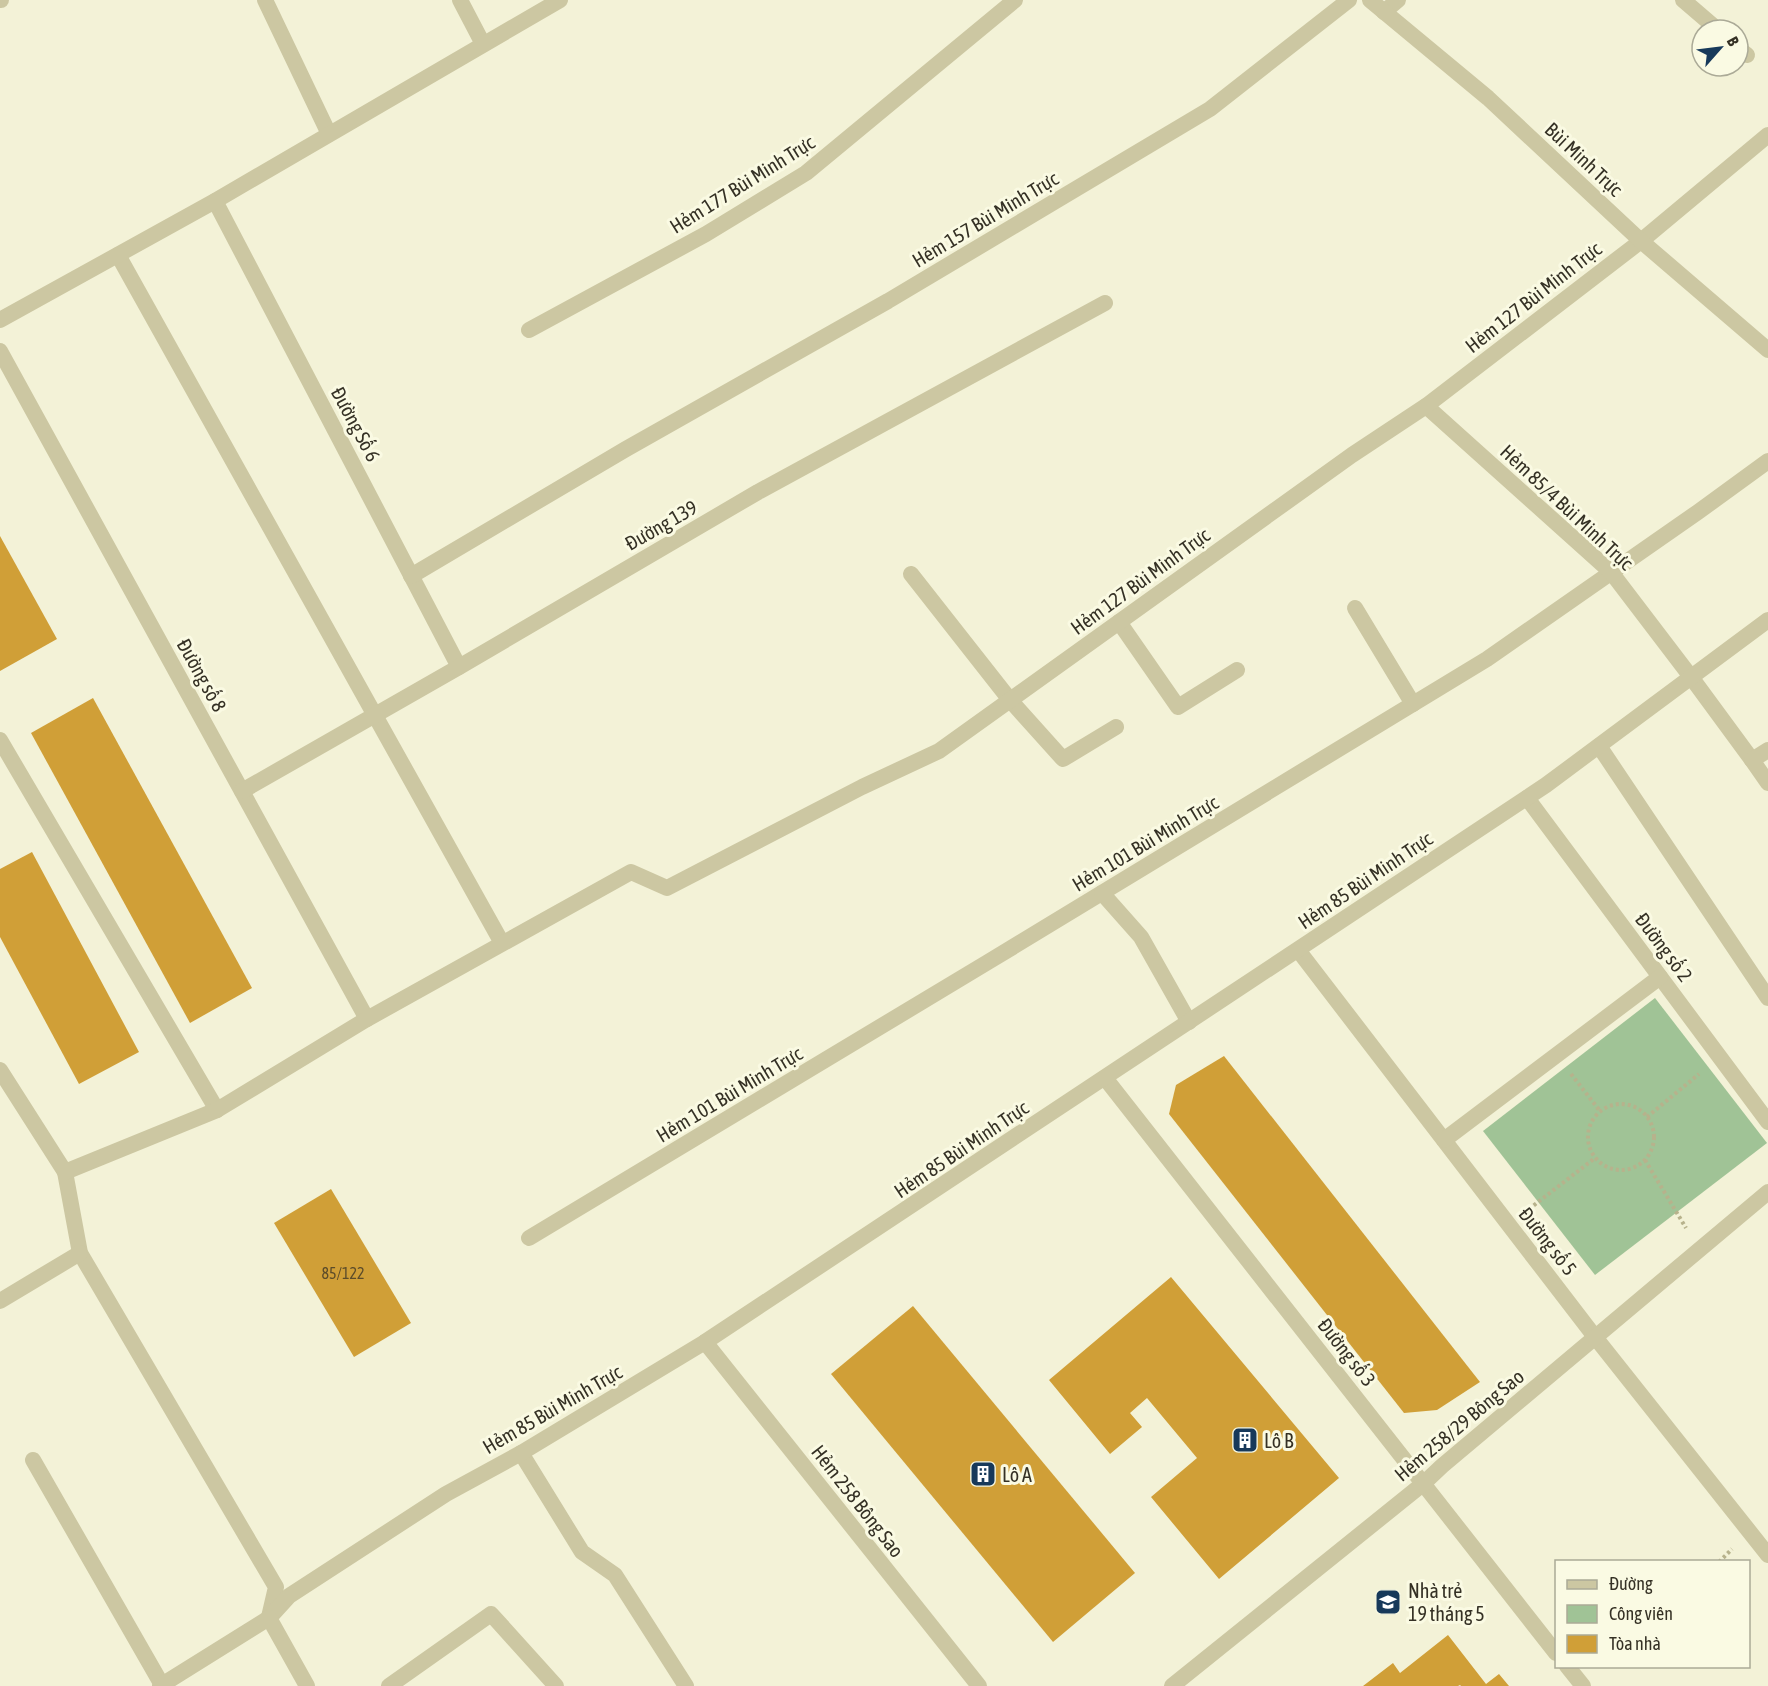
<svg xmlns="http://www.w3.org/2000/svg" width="1768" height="1686" viewBox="0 0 1768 1686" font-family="'Asap Condensed',sans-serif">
	<rect width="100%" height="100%" fill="#f3f2d7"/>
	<path fill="#a0c396" d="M1655 998 1767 1143 1595 1275 1483 1131Z"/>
	<g fill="#d09f37">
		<path d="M0 536 57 639 0 671Z"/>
		<path d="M93 698 252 988 190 1023 31 733Z"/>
		<path d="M32 852 139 1052 79 1084 0 937V869Z"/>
		<path d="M1224 1056 1480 1382 1437 1410 1404 1413 1169 1114 1176 1085Z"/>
		<path d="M331 1189 411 1323 354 1357 274 1223Z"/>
		<path d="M1171 1277 1339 1478 1219 1579 1151 1497 1197 1458 1147 1398 1130 1413 1142 1427 1110 1454 1049 1380Z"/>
		<path d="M913 1306 1135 1573 1053 1642 831 1374Z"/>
		<path d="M1448 1635 1486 1684 1499 1674 1509 1686H1461L1460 1685 1458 1686H1363L1393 1663 1400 1673Z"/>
	</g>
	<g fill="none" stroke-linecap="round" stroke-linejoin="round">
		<g stroke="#b7b28c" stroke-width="4" stroke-dasharray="3 3" stroke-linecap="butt">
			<path d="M1571 1074 1600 1111"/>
			<circle cx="1621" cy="1137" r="33"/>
			<path d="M1647 1117 1699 1074"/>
			<path d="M1645 1160 1686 1228"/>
			<path d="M1529 1209 1595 1158"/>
			<path d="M1719 1562 1732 1549"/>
		</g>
		<g stroke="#ccc7a2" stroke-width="16">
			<path d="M460 0 483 44"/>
			<path d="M1683 0 1718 30"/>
			<path d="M1384 12 1398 0"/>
			<path d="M1738 48 1747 55"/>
			<path d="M1641 241 1768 135"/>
			<path d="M118 255 502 943"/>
			<path d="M911 574 1010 700 1063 759 1116 727"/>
			<path d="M1355 608 1413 704"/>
			<path d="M1691 677 1752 760"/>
			<path d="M0 740 217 1110"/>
			<path d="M1599 746 1768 998"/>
			<path d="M65 1172 80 1253 276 1587 269 1617"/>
			<path d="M529 1238 988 962 1487 659 1698 512 1768 461"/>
			<path d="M0 1301 80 1253"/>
			<path d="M521 1453 582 1552 615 1575 686 1686"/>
			<path d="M33 1460 162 1685"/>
			<path d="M269 1618 289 1596 446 1494 521 1453 705 1342"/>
			<path d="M389 1686 491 1614 556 1686"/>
		</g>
		<g stroke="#ccc7a2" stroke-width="16">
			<path d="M0 0H1"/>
			<path d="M265 0 329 134"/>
			<path d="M215 201 459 667"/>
			<path d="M0 320 215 201 560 0"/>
			<path d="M529 330 706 234 806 173 1015 0"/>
			<path d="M0 351 367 1019"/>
			<path d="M1426 406 1611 572 1691 677"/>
			<path d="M411 576 626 449 888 301 1210 109 1349 0"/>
			<path d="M1119 622 1178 707 1237 670"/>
			<path d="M1768 750 1752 760 1768 783"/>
			<path d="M242 791 459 667 758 492 1105 303"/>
			<path d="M1527 798 1768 1122"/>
			<path d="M1102 893 1141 937 1189 1022"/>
			<path d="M1298 950 1595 1337 1768 1555"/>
			<path d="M0 1070 65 1172 217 1110 367 1019 631 872 667 888 862 787 939 751 1352 455 1426 406 1641 241"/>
			<path d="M1105 1078 1556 1653"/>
			<path d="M1444 1140 1660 977"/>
			<path d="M1567 1666 1583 1686"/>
			<path d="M160 1686 269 1618 307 1686"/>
			<path d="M979 1686 705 1342 1546 785 1768 620"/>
			<path d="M1172 1686 1424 1483 1442 1466 1768 1192"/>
		</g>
		<path stroke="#ccc7a2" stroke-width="16" d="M1370 0 1488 98 1641 241 1768 350"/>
	</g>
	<defs>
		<g id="building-square" transform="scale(1.35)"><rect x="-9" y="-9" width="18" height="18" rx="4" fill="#17395a" stroke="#fafae3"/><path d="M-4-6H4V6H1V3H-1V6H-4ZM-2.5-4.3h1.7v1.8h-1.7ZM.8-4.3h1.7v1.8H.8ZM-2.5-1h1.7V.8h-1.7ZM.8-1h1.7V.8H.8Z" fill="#fff"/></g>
		<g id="school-square" transform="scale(1.35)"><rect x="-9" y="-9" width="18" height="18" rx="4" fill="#17395a" stroke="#fafae3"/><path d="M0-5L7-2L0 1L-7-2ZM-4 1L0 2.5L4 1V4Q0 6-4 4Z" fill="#fff"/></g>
	</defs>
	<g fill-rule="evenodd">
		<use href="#building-square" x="1245" y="1440"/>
		<use href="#building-square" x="983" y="1474"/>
		<use href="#school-square" x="1388" y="1602"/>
	</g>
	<g text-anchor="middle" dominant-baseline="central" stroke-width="6" stroke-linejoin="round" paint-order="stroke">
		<g font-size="16" fill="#5c4c2a">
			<text x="343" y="1273">85/122</text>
		</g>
		<g font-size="20" fill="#353125" stroke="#fafae3">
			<text transform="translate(1584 159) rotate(43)">Bùi Minh Trực</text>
			<text transform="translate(742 184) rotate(-32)">Hẻm 177 Bùi Minh Trực</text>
			<text transform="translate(985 219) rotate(-31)">Hẻm 157 Bùi Minh Trực</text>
			<text transform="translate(1533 297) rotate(-38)">Hẻm 127 Bùi Minh Trực</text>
			<text transform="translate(356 424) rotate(62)">Đường Số 6</text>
			<text transform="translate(1567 507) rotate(43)">Hẻm 85/4 Bùi Minh Trực</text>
			<text transform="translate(661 525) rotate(-30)">Đường 139</text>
			<text transform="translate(1140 581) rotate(-36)">Hẻm 127 Bùi Minh Trực</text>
			<text transform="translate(202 675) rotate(61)">Đường số 8</text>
			<text transform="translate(1145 843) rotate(-31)">Hẻm 101 Bùi Minh Trực</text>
			<text transform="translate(1365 880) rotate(-34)">Hẻm 85 Bùi Minh Trực</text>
			<text transform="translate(1664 947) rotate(53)">Đường số 2</text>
			<text transform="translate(729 1094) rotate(-31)">Hẻm 101 Bùi Minh Trực</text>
			<text transform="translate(961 1149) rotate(-34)">Hẻm 85 Bùi Minh Trực</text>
			<text transform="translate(1548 1241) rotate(52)">Đường số 5</text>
			<text transform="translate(1347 1352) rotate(52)">Đường số 3</text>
			<text transform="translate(552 1409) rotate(-30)">Hẻm 85 Bùi Minh Trực</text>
			<text transform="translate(1459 1425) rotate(-40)">Hẻm 258/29 Bông Sao</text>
			<text transform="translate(858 1501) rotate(52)">Hẻm 258 Bông Sao</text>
		</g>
		<g font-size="20" fill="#353125" stroke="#fafae3" text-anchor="start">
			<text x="1264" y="1440">Lô B</text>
			<text x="1002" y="1474">Lô A</text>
			<text x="1408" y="1590">Nhà trẻ<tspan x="1408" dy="23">19 tháng 5</tspan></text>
		</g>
	</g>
	<rect x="1555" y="1560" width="195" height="108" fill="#fafae3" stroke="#abaa97" stroke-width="1.5"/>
	<rect x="1567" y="1580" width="30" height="9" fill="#ccc7a2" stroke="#abaa97" stroke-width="1.5"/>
	<text x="1609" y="1590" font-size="18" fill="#353125">Đường</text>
	<rect x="1567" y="1605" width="30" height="18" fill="#a0c396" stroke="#abaa97" stroke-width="1.5"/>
	<text x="1609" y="1620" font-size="18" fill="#353125">Công viên</text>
	<rect x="1567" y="1635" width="30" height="18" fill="#d09f37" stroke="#abaa97" stroke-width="1.5"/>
	<text x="1609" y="1650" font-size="18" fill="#353125">Tòa nhà</text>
	<g transform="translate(1720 48) rotate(62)"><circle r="28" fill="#fafae3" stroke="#abaa97" stroke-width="1.5"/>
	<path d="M0-4.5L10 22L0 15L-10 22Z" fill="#17395a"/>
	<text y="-9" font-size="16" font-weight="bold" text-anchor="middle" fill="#353125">B</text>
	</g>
</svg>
